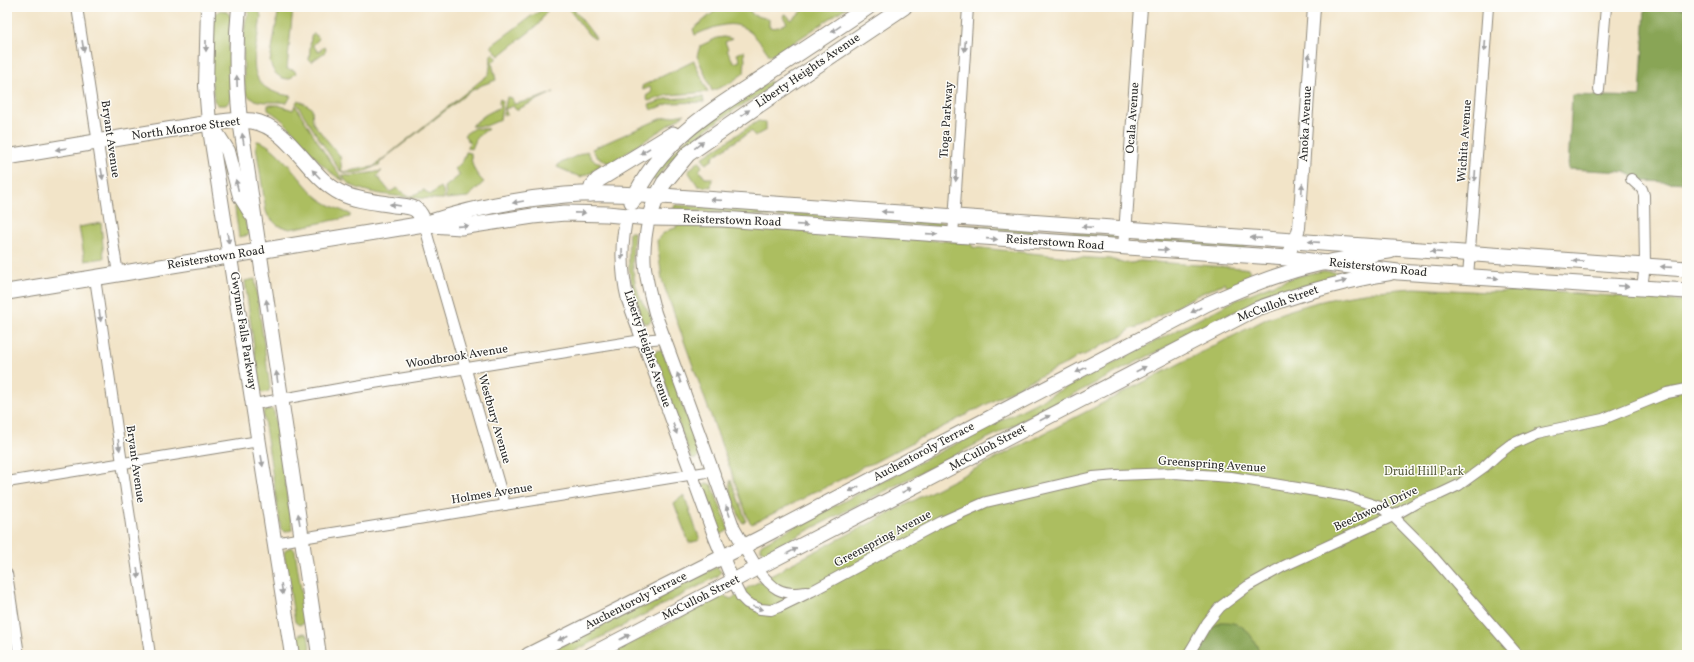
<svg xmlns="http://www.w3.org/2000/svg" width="1694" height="662" viewBox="0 0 1694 662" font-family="Vollkorn,serif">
	<rect width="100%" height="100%" fill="#fdfcf7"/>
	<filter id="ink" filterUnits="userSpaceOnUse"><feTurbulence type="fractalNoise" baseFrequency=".025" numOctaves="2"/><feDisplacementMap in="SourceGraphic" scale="8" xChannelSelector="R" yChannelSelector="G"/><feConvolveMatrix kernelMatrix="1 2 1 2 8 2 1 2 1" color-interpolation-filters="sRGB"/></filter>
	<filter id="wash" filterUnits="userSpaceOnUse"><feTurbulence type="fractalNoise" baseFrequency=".012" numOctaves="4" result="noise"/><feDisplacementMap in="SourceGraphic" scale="16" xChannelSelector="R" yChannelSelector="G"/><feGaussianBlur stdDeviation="0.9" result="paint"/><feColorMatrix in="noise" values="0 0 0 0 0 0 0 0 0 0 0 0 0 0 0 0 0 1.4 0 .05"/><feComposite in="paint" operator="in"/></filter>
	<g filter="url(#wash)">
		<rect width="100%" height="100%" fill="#f2e4c8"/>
		<g fill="#acbe61" stroke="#6c7446">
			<path d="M279 7H293L287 69 294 70 296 73 290 79C279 79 273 73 270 62Z"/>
			<path d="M547 7 548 9 538 25 499 56 491 46 530 17Z"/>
			<path d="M567 7H572L596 38 595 39 589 35Z"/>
			<path d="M720 7H747L753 15 769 19V27C776 29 781 26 787 23L783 17 784 14 787 15 791 20 807 7H847L775 55 774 53 770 56C746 21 735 17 695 35L693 29Z"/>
			<path d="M252 9 259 10 261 16C257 52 238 89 291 96L287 103C273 100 255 106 246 93 243 80 241 21 249 13L247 10Z"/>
			<path d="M221 10 227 12 231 17 229 46 232 98 226 105H218L214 101 211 74 214 14Z"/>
			<path d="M314 33 319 39 313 45 318 52 324 47 326 49 325 52 311 62 309 60 311 36Z"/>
			<path d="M724 37 732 39 725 42 728 49 727 50 734 63 740 61 737 54 744 51 745 59 744 73 730 83 712 91 697 56 700 46 717 38Z"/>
			<path d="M493 53 497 58 492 63 496 80 482 85 469 92 385 158 379 164 380 165C376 165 374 167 370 169 362 173 349 175 340 171L296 103 298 100 312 108 313 123 340 156 342 172 373 167 489 74 491 58 490 56Z"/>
			<path d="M694 61 708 92 669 95 648 101 646 96 652 92 650 87 643 90 642 86Z"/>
			<path d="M770 81 773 85C732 113 684 137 656 180L650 179 657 169 698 128Z"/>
			<path d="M554 92 516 110 513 106 505 109 507 114 503 115 507 97 512 98 514 104 536 99Z"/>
			<path d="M703 97 704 102 671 103 651 110 649 105 666 99Z"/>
			<path d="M500 99 503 101 500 120 486 126H471L485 115 500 107 499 103Z"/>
			<path d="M268 105H278L293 110 295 105 326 155 344 181C314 166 298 127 268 110Z"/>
			<path d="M685 114 610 164 597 157 592 149 662 118Z"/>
			<path d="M758 121 766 122V130L755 136 751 131 712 157 714 159 706 164 702 158Z"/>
			<path d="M474 128 488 129 477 137 472 149 466 148 470 143 464 135Z"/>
			<path d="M257 141C274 142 302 183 315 195 325 204 338 209 350 214V217L290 229 277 225 268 216 266 211 256 146Z"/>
			<path d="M220 150 243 213 249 235 239 237 233 195 224 173Z"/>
			<path d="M587 151 592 159 601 164 599 167 593 170V172L580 177 557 167 559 164Z"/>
			<path d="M466 152 471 153C471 165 475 174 484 182L468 197 446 199 445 187 460 175 455 169 463 161Z"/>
			<path d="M699 161 702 167 699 170 705 178H712L711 187 698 186 688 171Z"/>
			<path d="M382 171 377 176 390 192 397 188C412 201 409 196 424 190L430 195 440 187 443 190 444 199C421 199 368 196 349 184 346 182 344 178 342 175L351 176Z"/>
			<path d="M675 205 945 223 947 225 945 227 673 210Z"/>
			<path d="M682 222 972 243V247L1069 257 1111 259 1122 263H1132L1140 261 1242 268 1250 269 1248 278 1229 289 1224 283C1212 289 1189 298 1180 305L1140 326 1131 329 1123 335 1084 355 1077 357 1072 361 1025 383 978 409 971 411 966 415 923 437 918 438 913 442 871 464 863 466 857 471 820 490 810 493 804 498 752 524 749 521 662 280 657 241C660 234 669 229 676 228V226Z"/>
			<path d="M101 223 104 258 85 261 79 227Z"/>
			<path d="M963 225 1037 230 1036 234 963 228Z"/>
			<path d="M1039 230 1115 236 1117 239 1038 234Z"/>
			<path d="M629 232H634C632 253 631 276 639 295 642 305 649 308 652 320L648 323H644L641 319C630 285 627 268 629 232Z"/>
			<path d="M1135 237 1245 244V250L1133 241Z"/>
			<path d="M1323 271 1347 273 1272 295 1232 313 766 552 761 550 760 547 762 544 784 532 1230 303C1260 289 1290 276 1323 271Z"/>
			<path d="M255 279 270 388 268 392 263 393 260 391 245 281Z"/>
			<path d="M1415 288 1487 292 1538 291 1687 301V655H608L718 598 724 596 731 599 749 587 780 571 783 568 1268 318C1318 299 1362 291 1415 288Z"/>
			<path d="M657 350 663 351 700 454 696 459 691 458 654 355Z"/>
			<path d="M272 409 274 412 292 527V530L284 532 281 529 263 413 265 410Z"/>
			<path d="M731 480 746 520 744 523 742 522C738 513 726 488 731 480Z"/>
			<path d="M707 483 712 485 729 530 720 535 702 487Z"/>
			<path d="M684 495 700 540 689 543 674 503Z"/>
			<path d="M292 547 295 551 306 621 305 623 299 625 295 622 284 553 286 549Z"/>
			<path d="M717 567 721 572 718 576 567 655H543Z"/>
			<path d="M304 633 308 635 311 655H300L297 637 299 635Z"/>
		</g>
		<g fill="#89a557" stroke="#5a6841">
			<path d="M1645 7H1669L1687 9V183L1643 181 1625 172 1568 169 1572 95 1640 97Z"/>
			<path d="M1221 622C1245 621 1252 635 1261 655H1195L1211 628Z"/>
		</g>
	</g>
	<g filter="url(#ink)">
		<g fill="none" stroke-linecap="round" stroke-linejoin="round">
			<g stroke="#8e887a" stroke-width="12">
				<g id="minor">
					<path d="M77 7 118 274"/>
					<path d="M1599 90 1606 7"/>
					<path d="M1631 179 1642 189 1644 195 1645 265 1642 288"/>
					<path d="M424 224 505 505"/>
					<path d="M953 236 968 7"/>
					<path d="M1468 277 1488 7"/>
					<path d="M95 278 150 655"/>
					<path d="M254 404 355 386 642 340 664 338"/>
					<path d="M7 482 259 441"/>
					<path d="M275 543 302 538 713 471"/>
					<path d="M757 569C773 588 779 596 806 592"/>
					<path d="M7 574 19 655"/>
					<path d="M733 581 741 597 747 603 760 609 771 610 779 607 812 591 941 522 986 502 1093 477 1117 475 1174 473 1231 477 1346 496 1380 507 1393 516 1428 551 1518 655"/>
					<path d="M1188 655 1207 623 1220 607 1248 586 1284 566 1393 516 1416 503 1440 494 1459 485 1484 467 1497 455 1510 445 1537 433 1603 419 1667 393 1687 389"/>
				</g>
			</g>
			<g stroke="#8e887a" stroke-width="14">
				<g id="tertiary">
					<path d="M627 216C620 245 621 271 628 300L715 538 733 581"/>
					<path d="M649 218C640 258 645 275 655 313L734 529 757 569"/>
					<path d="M1124 248 1141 7"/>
					<path d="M1287 258 1295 241 1299 228 1314 7"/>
				</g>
			</g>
			<g stroke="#8e887a" stroke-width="16">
				<g id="secondary">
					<path d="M208 7 206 86 209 123 292 655"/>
					<path d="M239 7C235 45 236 82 240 120L319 655"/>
					<path d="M212 126 228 151 240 196 252 215"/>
					<path d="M528 655 758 539 1207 304C1232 293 1257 282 1283 274 1319 262 1355 257 1391 251"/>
					<path d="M590 655 1256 309C1301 293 1342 281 1390 273"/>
				</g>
			</g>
			<g stroke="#8e887a" stroke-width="17">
				<g id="primary">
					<path d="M7 157 209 123C223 122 238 119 252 121 290 127 308 177 341 193 357 201 377 202 394 205 401 206 410 206 415 209 421 213 422 218 424 224"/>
					<path d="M590 194 592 187 598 180 673 134"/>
					<path d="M632 202C660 141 708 113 762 78 797 54 833 31 868 7"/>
					<path d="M649 218 657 196 664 183 688 154 795 80 904 7"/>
					<path d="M431 225 461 227 533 216 565 213 607 214 649 218 722 219 1287 258 1398 272 1687 291"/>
					<path d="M7 292 424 224C469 209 517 199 565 195 602 192 639 195 676 197L1687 269"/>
				</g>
			</g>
			<use href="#minor" stroke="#fff" stroke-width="10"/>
			<use href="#tertiary" stroke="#fff" stroke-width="12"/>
			<use href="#secondary" stroke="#fff" stroke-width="14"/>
			<use href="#primary" stroke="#fff" stroke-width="15"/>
		</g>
		<defs><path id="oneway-solid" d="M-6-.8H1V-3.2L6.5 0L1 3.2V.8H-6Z"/></defs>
		<g fill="#a0a0a0">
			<use href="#oneway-solid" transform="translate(836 29) rotate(146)"/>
			<use href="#oneway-solid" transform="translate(83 46) rotate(81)"/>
			<use href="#oneway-solid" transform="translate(206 46) rotate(90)"/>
			<use href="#oneway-solid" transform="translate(965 46) rotate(94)"/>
			<use href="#oneway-solid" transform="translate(1485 46) rotate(94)"/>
			<use href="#oneway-solid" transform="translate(1309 59) rotate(-87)"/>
			<use href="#oneway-solid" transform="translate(237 81) rotate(-92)"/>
			<use href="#oneway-solid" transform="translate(745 113) rotate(-34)"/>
			<use href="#oneway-solid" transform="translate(243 139) rotate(-99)"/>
			<use href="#oneway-solid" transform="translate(699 145) rotate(-37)"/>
			<use href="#oneway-solid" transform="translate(61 149) rotate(171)"/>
			<use href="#oneway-solid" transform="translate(645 151) rotate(148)"/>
			<use href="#oneway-solid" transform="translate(102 174) rotate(81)"/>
			<use href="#oneway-solid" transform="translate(316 174) rotate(-134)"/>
			<use href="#oneway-solid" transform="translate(956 176) rotate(93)"/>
			<use href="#oneway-solid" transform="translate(1475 176) rotate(94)"/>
			<use href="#oneway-solid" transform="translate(237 185) rotate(-104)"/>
			<use href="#oneway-solid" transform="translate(1302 189) rotate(-86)"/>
			<use href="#oneway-solid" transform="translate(716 200) rotate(-176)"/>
			<use href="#oneway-solid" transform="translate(518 202) rotate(170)"/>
			<use href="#oneway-solid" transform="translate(395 205) rotate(-171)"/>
			<use href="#oneway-solid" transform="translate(887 212) rotate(-176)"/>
			<use href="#oneway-solid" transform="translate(580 213) rotate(1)"/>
			<use href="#oneway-solid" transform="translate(802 225) rotate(4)"/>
			<use href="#oneway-solid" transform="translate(463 226) rotate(-4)"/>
			<use href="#oneway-solid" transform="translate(1087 227) rotate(-176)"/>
			<use href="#oneway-solid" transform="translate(932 234) rotate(4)"/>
			<use href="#oneway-solid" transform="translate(228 238) rotate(81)"/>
			<use href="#oneway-solid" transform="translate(1256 238) rotate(-176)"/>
			<use href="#oneway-solid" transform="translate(992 239) rotate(4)"/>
			<use href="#oneway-solid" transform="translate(1314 242) rotate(-176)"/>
			<use href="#oneway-solid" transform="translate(1163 250) rotate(4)"/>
			<use href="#oneway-solid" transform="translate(1436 252) rotate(-176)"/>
			<use href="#oneway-solid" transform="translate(622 254) rotate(91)"/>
			<use href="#oneway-solid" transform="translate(1578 261) rotate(-176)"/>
			<use href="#oneway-solid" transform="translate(1666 267) rotate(-176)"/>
			<use href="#oneway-solid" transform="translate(1493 278) rotate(4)"/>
			<use href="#oneway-solid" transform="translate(1341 282) rotate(-13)"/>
			<use href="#oneway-solid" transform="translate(1623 286) rotate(4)"/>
			<use href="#oneway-solid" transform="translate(267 305) rotate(-98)"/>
			<use href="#oneway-solid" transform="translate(1196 310) rotate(152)"/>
			<use href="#oneway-solid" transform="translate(100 316) rotate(82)"/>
			<use href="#oneway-solid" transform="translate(1141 369) rotate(-27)"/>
			<use href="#oneway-solid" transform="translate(1081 370) rotate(152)"/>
			<use href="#oneway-solid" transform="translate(277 377) rotate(-98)"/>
			<use href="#oneway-solid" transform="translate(679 378) rotate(-110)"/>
			<use href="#oneway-solid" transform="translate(1045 418) rotate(-27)"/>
			<use href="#oneway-solid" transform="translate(675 429) rotate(70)"/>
			<use href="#oneway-solid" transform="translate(119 445) rotate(82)"/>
			<use href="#oneway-solid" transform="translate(262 461) rotate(81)"/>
			<use href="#oneway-solid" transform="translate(854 489) rotate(152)"/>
			<use href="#oneway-solid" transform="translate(907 490) rotate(-28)"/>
			<use href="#oneway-solid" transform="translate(728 511) rotate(-110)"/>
			<use href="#oneway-solid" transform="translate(299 519) rotate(-99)"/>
			<use href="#oneway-solid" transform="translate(792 551) rotate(-27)"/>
			<use href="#oneway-solid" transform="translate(138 573) rotate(82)"/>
			<use href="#oneway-solid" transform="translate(282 589) rotate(81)"/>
			<use href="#oneway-solid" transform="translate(758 608) rotate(16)"/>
			<use href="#oneway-solid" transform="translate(625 637) rotate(-27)"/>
			<use href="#oneway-solid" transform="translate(563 638) rotate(153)"/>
		</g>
	</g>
	<g text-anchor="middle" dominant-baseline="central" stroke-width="3" stroke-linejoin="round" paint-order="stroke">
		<g font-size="12" fill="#2b2b2b" stroke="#fdfcf7">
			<text transform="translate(808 71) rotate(-34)">Liberty Heights Avenue</text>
			<text transform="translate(1133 118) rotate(-86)">Ocala Avenue</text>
			<text transform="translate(947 120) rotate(-86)">Tioga Parkway</text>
			<text transform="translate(1306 124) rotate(-87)">Anoka Avenue</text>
			<text transform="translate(186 129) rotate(-8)">North Monroe Street</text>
			<text transform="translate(110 139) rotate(82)">Bryant Avenue</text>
			<text transform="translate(1465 141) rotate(-86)">Wichita Avenue</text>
			<text transform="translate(732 221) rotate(2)">Reisterstown Road</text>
			<text transform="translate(1055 243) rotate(4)">Reisterstown Road</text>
			<text transform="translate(216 258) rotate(-9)">Reisterstown Road</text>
			<text transform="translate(1378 268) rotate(6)">Reisterstown Road</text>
			<text transform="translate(1278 304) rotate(-20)">McCulloh Street</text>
			<text transform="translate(243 331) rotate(81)">Gwynns Falls Parkway</text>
			<text transform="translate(647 349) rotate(71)">Liberty Heights Avenue</text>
			<text transform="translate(457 357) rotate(-9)">Woodbrook Avenue</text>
			<text transform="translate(494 419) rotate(74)">Westbury Avenue</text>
			<text transform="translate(988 448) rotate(-28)">McCulloh Street</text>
			<text transform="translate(924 452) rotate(-28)">Auchentoroly Terrace</text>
			<text transform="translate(135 464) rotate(82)">Bryant Avenue</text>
			<text transform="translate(1212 465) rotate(4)">Greenspring Avenue</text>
			<text transform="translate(492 494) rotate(-9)">Holmes Avenue</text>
			<text transform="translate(1376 509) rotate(-25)">Beechwood Drive</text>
			<text transform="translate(883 539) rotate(-28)">Greenspring Avenue</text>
			<text transform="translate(701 598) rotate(-27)">McCulloh Street</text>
			<text transform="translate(636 601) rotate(-27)">Auchentoroly Terrace</text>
		</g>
		<g font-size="12" fill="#585e3e" stroke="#fdfcf7">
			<text x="1424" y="472">Druid Hill Park</text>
		</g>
	</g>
	<rect width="1694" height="662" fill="none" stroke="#fdfcf7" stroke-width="24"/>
</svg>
